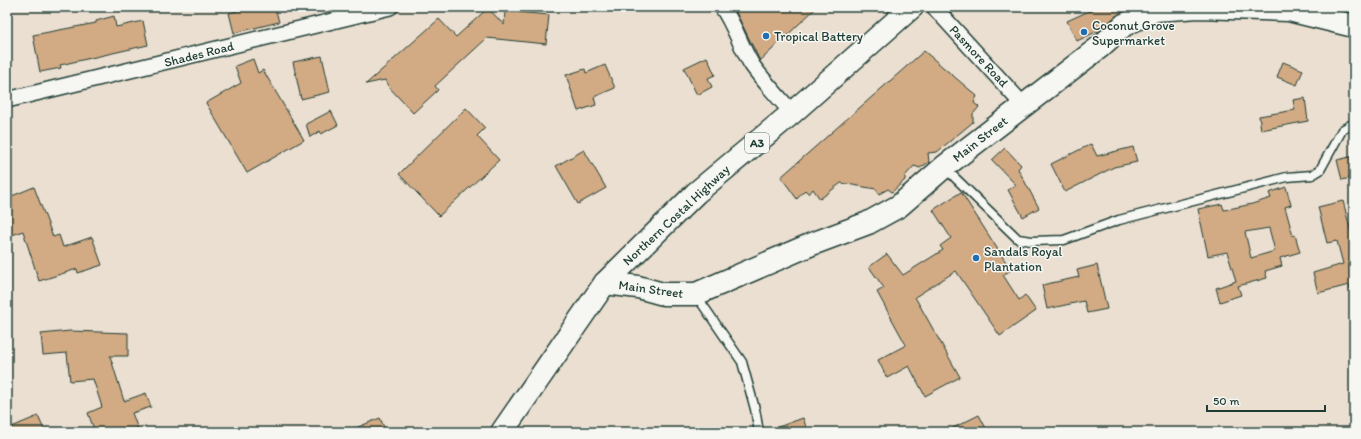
<svg xmlns="http://www.w3.org/2000/svg" width="1361" height="439" viewBox="0 0 1361 439" font-family="Itim,sans-serif">
	<rect width="100%" height="100%" fill="#ebdfd1"/>
	<filter id="ink" filterUnits="userSpaceOnUse"><feTurbulence type="fractalNoise" baseFrequency=".025" numOctaves="2"/><feDisplacementMap in="SourceGraphic" scale="8" xChannelSelector="R" yChannelSelector="G"/><feConvolveMatrix kernelMatrix="1 2 1 2 8 2 1 2 1" color-interpolation-filters="sRGB"/></filter>
	<g filter="url(#ink)">
		<g fill="#d2aa83" stroke="#1f3d34" fill-rule="evenodd">
			<path d="M253 7H275L279 22 234 33 229 13Z"/>
			<path d="M775 7H817L760 61 734 8Z"/>
			<path d="M1098 7H1132L1116 16 1100 30 1077 41 1067 21Z"/>
			<path d="M488 8 504 25 505 11 549 15 546 44 487 38 435 86 438 90 413 113 388 86 385 80 366 84 439 19 456 37Z"/>
			<path d="M114 16 116 27 143 21 148 45 60 65 61 68 40 72 33 35 96 23V21Z"/>
			<path d="M924 51 977 96 974 103 979 107 973 114V122L937 152 928 153 929 162 920 168 914 166 905 176V180L892 192 888 189 879 194 876 189 841 183 820 199 813 189 809 194 805 190 797 199 781 177Z"/>
			<path d="M322 56 330 92 301 99 293 62Z"/>
			<path d="M707 57 715 75 708 78 712 87 697 95 684 68Z"/>
			<path d="M253 59 258 73 263 70 304 140 247 173 206 103 241 83 235 66Z"/>
			<path d="M1283 62 1303 70 1297 85 1277 77Z"/>
			<path d="M605 65 615 88 594 97 596 105 578 111 566 75 585 69 586 73Z"/>
			<path d="M1305 98 1308 121 1261 130 1259 116 1295 110 1293 100Z"/>
			<path d="M466 108 485 128 477 136 499 160 439 216 399 174Z"/>
			<path d="M331 111 338 125 321 134 320 131 310 137 306 124Z"/>
			<path d="M1091 144 1097 156 1133 147 1137 162 1114 167 1065 192 1051 164Z"/>
			<path d="M1005 148 1021 165 1018 169 1039 208 1023 217 1008 190 1016 185 992 160Z"/>
			<path d="M584 150 606 188 578 204 556 166Z"/>
			<path d="M1354 156V177L1342 180 1337 160Z"/>
			<path d="M34 187 53 237 59 235 63 247 92 237 102 265 78 273 77 269 39 281 23 231 7 237V198Z"/>
			<path d="M1286 187 1291 205 1285 207 1293 236 1295 235 1300 252 1280 258 1282 266 1265 271 1267 278 1238 286 1241 295 1220 302 1216 288 1236 281 1227 252 1208 256 1198 209 1222 204 1224 210 1252 204 1271 198 1269 193ZM1269 228 1275 251 1251 258 1245 232Z"/>
			<path d="M961 192 1011 270 1003 275 1019 300 1025 295 1036 311 1000 336 956 271 915 297 960 377 925 396 909 366 887 378 878 360 906 345 877 292 884 288 869 267 887 254 903 275 943 250 940 246 951 238 933 210Z"/>
			<path d="M1343 201 1354 244V289H1350L1349 285 1318 293 1313 273 1343 264 1337 241 1327 243 1318 207Z"/>
			<path d="M1097 265 1107 309 1087 313 1084 301 1047 309 1042 285 1079 277 1077 270Z"/>
			<path d="M70 331 128 333V356H110L124 401 146 393 151 407 132 413 139 432H95L88 413 102 407 93 379 70 381 67 353 43 355 41 334Z"/>
			<path d="M979 415 988 432H945Z"/>
			<path d="M38 416 45 432H7V429Z"/>
			<path d="M380 418 386 432H346Z"/>
			<path d="M803 418 808 432H770V430Z"/>
		</g>
		<g fill="none" stroke-linecap="round" stroke-linejoin="round">
			<g stroke="#1f3d34" stroke-width="11">
				<g id="lane">
					<path d="M945 168 1018 239 1032 241 1064 240 1119 220 1287 177 1312 175 1320 170 1342 130 1354 123"/>
					<path d="M696 295 742 362 755 409 759 432"/>
				</g>
			</g>
			<g stroke="#1f3d34" stroke-width="18">
				<g id="street">
					<path d="M722 7C735 25 740 46 752 65 764 82 779 97 792 113"/>
					<path d="M934 7 1024 106"/>
					<path d="M7 100 390 7"/>
				</g>
			</g>
			<g stroke="#1f3d34" stroke-width="25">
				<path id="secondary" d="M605 283 638 287 663 294H696L812 244 868 223 899 206 944 167 1101 46 1124 25 1155 10 1198 7 1289 10 1354 26"/>
			</g>
			<g stroke="#1f3d34" stroke-width="25">
				<path id="primary" d="M502 432 605 283 696 193 792 113 912 7"/>
			</g>
			<use href="#lane" stroke="#f6f6f2" stroke-width="8"/>
			<use href="#street" stroke="#f6f6f2" stroke-width="15"/>
			<use href="#secondary" stroke="#f6f6f2" stroke-width="22"/>
			<use href="#primary" stroke="#f6f6f2" stroke-width="22"/>
		</g>
	</g>
	<g fill="#1f6fb2" stroke="#f6f6f2" stroke-width="1.5">
		<circle cx="1084" cy="32" r="4"/>
		<circle cx="766" cy="36" r="4"/>
		<circle cx="976" cy="258" r="4"/>
	</g>
	<g text-anchor="middle" dominant-baseline="central" stroke-width="3" stroke-linejoin="round" paint-order="stroke">
		<rect fill="#f6f6f2" stroke="#60746d" stroke-width="1" x="745" y="133" width="24" height="20" rx="3"/>
		<g font-size="12" font-weight="bold" fill="#1f3d34">
			<text x="757" y="143">A3</text>
		</g>
		<g font-size="13" fill="#1f3d34" stroke="#f6f6f2" text-anchor="start">
			<text x="1092" y="25">Coconut Grove<tspan x="1092" dy="15">Supermarket</tspan></text>
			<text x="774" y="36">Tropical Battery</text>
			<text x="984" y="251">Sandals Royal<tspan x="984" dy="15">Plantation</tspan></text>
		</g>
		<g font-size="13" fill="#1f3d34" stroke="#f6f6f2">
			<text transform="translate(199 54) rotate(-14)">Shades Road</text>
			<text transform="translate(979 56) rotate(47)">Pasmore Road</text>
			<text transform="translate(980 139) rotate(-38)">Main Street</text>
			<text transform="translate(676 215) rotate(-43)">Northern Costal Highway</text>
			<text transform="translate(651 289) rotate(8)">Main Street</text>
		</g>
	</g>
	<rect width="1361" height="439" fill="none" stroke="#f6f6f2" stroke-width="24"/>
	<rect x="12" y="12" width="1337" height="415" fill="none" stroke="#1f3d34" stroke-width="1.5" filter="url(#ink)"/>
	<path d="M1207 405v6h118v-6" fill="none" stroke="#1f3d34" stroke-width="2"/>
	<text x="1213" y="405" font-size="12" fill="#1f3d34" stroke="#f6f6f2" stroke-width="3" paint-order="stroke">50 m</text>
</svg>
